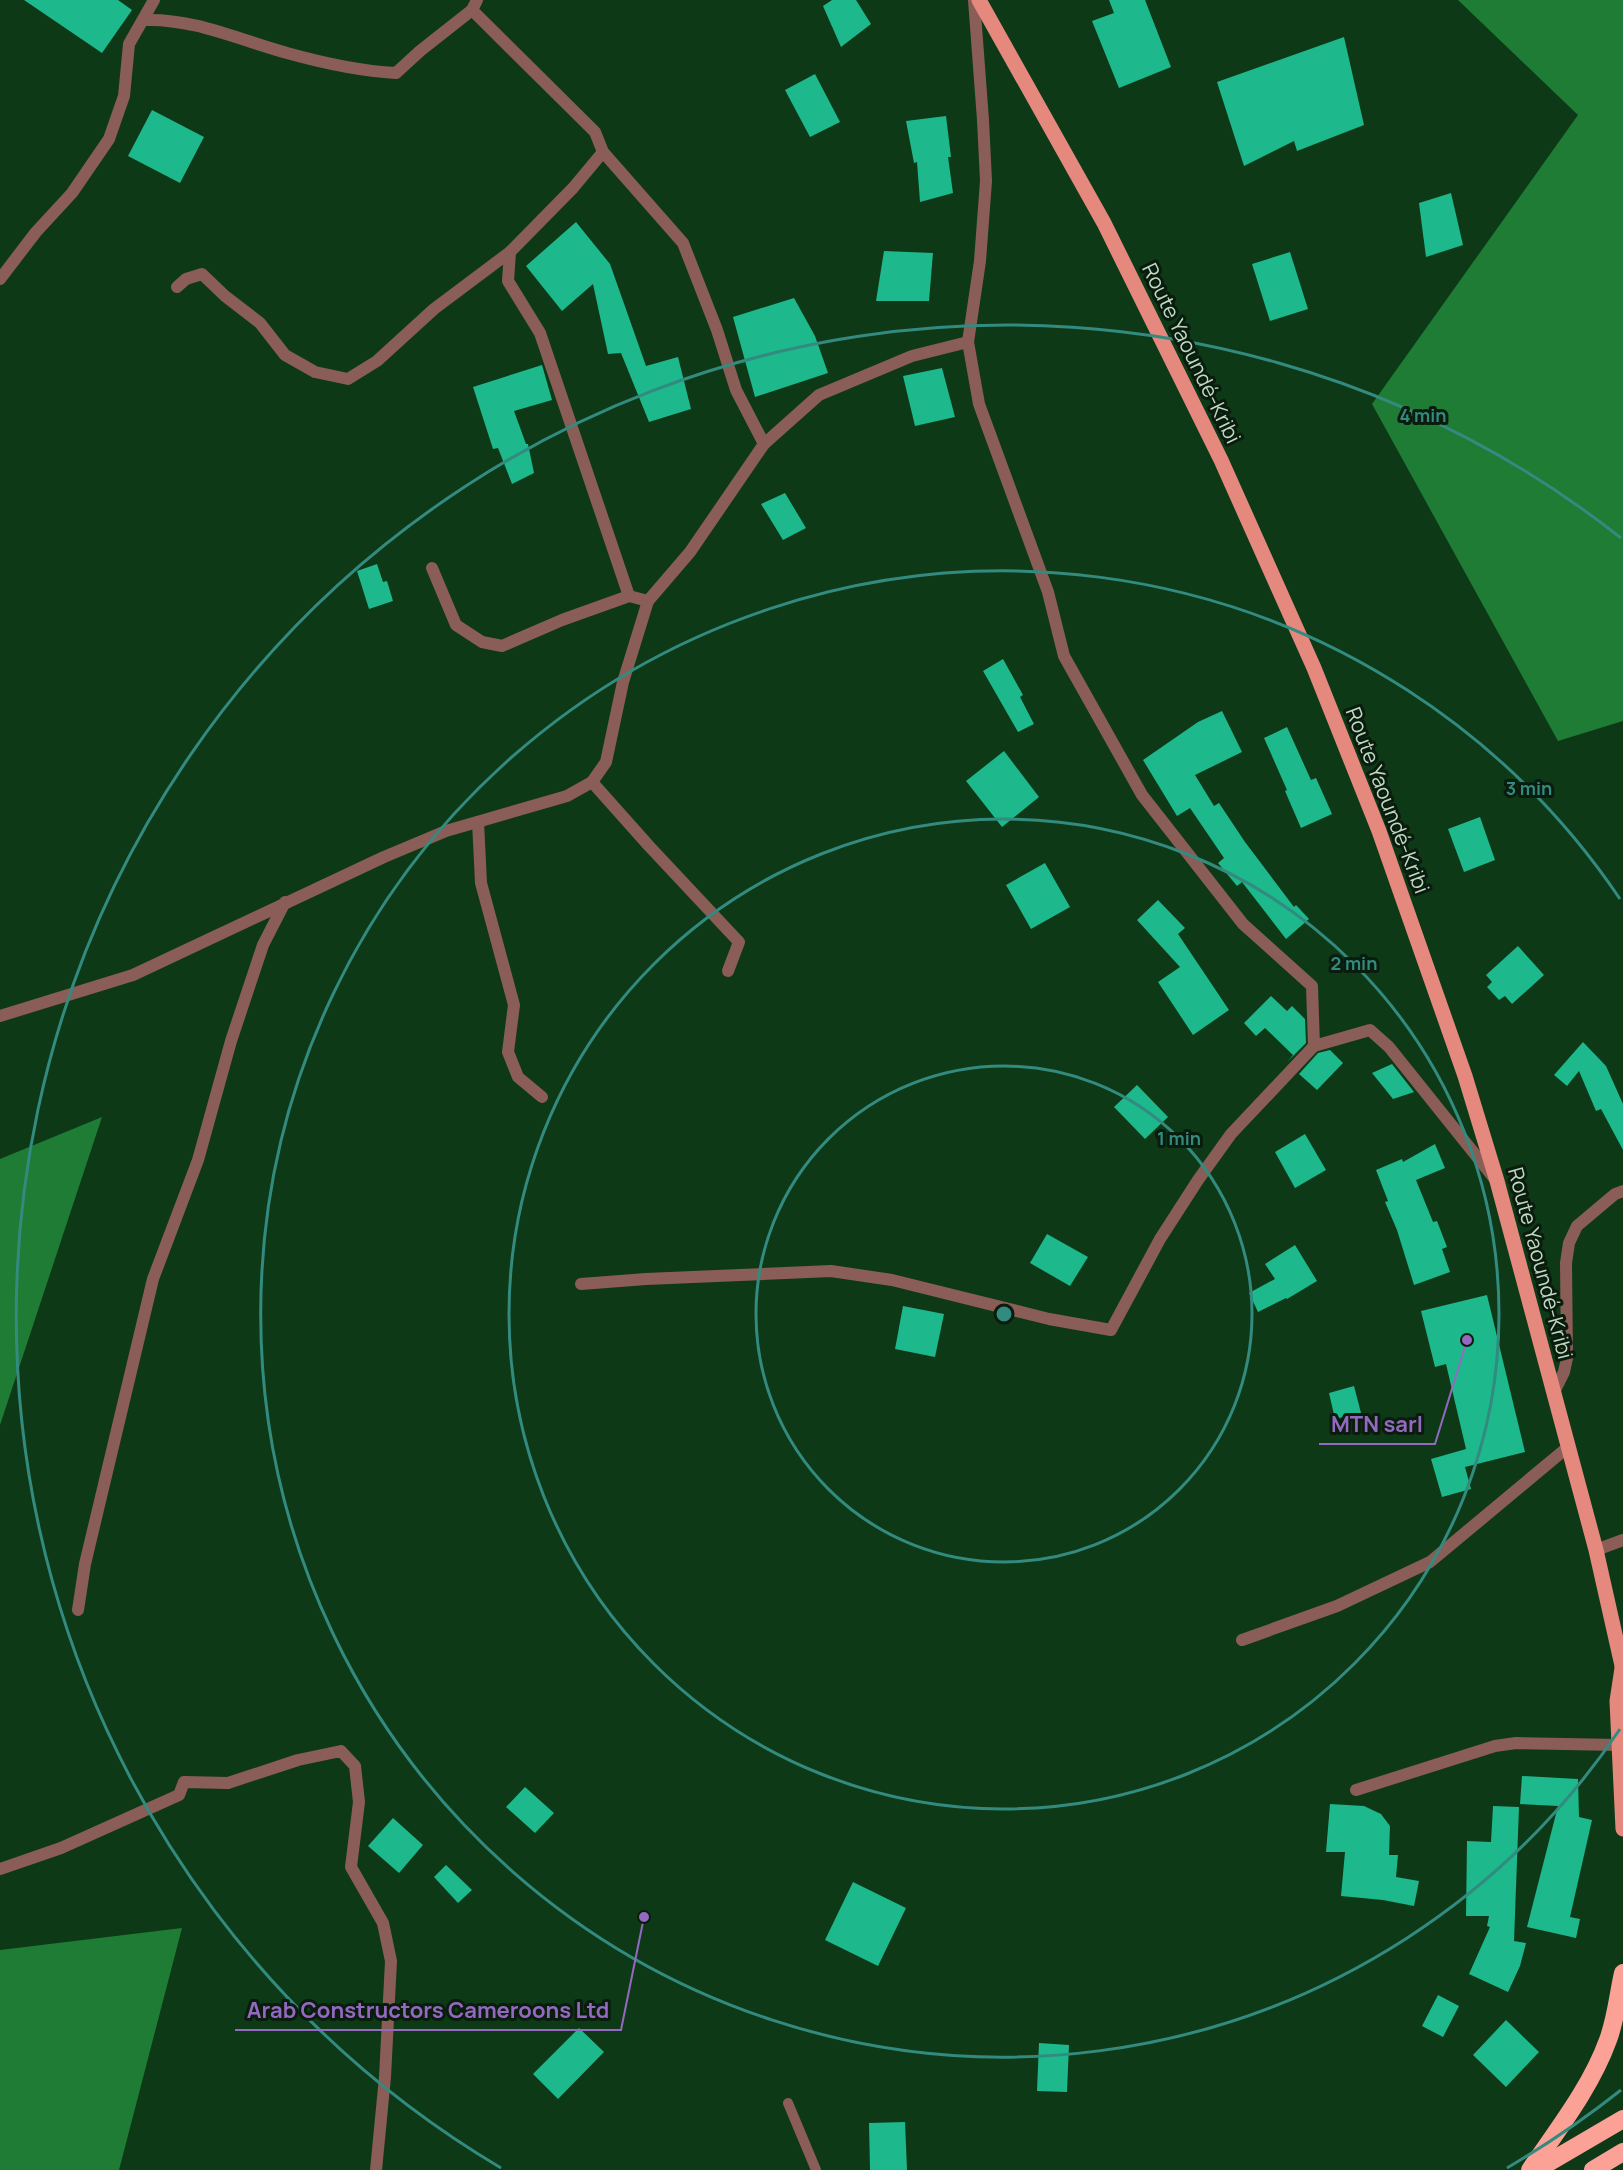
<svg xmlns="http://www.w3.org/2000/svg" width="1623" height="2170" viewBox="0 0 1623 2170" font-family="Manrope,sans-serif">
	<rect width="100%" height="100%" fill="#0d3917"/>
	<g fill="#1e7c35">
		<path d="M1458 0H1623V721L1558 741 1372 404 1578 115Z"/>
		<path d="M102 1117 0 1425V1159Z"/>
		<path d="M182 1928 119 2170H0V1950Z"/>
	</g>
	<g fill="#1db88c">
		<path d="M24 0H118L132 10 102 53Z"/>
		<path d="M832 0H856L871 24 841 47 823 6Z"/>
		<path d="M1109 0H1145L1171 67 1119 88 1092 21 1114 13Z"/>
		<path d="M1344 37 1364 125 1297 151 1294 141 1244 166 1217 82Z"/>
		<path d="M815 74 840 122 810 137 785 90Z"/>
		<path d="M152 110 204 137 180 183 128 156Z"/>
		<path d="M946 116 951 157H948L953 193 920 202 917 162 914 163 906 121Z"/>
		<path d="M1451 193 1463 245 1426 257 1419 203Z"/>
		<path d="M576 222 610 264 646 366 678 357 691 409 649 422 621 353 608 354 593 284 562 311 526 266Z"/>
		<path d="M884 251 933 253 929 301H876Z"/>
		<path d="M1290 252 1308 309 1270 321 1252 264Z"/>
		<path d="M794 298 815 336 828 373 755 397 733 317Z"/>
		<path d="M542 365 552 400 514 411 526 444H528L534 473 512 484 498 448 493 449 473 387Z"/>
		<path d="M942 368 955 417 915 426 903 376Z"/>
		<path d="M785 493 806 528 783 540 761 504Z"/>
		<path d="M377 564 383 582 387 581 393 601 369 609 357 571Z"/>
		<path d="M1003 659 1023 695 1020 697 1034 724 1018 732 983 671Z"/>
		<path d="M1222 711 1242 752 1195 775 1214 806 1219 803 1245 842 1294 907 1296 905 1309 919 1286 939 1242 882 1237 886 1218 863 1224 858 1190 808 1177 816 1143 760 1198 722Z"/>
		<path d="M1287 727 1311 780 1316 778 1332 814 1301 828 1285 791 1287 790 1264 738Z"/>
		<path d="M1004 751 1039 797 1002 827 966 781Z"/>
		<path d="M1480 817 1495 860 1464 872 1448 829Z"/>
		<path d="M1045 863 1070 907 1031 929 1006 885Z"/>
		<path d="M1158 900 1185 928 1178 934 1229 1010 1193 1035 1158 982 1180 967 1137 920Z"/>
		<path d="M1518 946 1544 975 1512 1004 1505 996 1499 1000 1487 987 1492 982 1486 975Z"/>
		<path d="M1271 996 1287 1011 1292 1006 1305 1019 1306 1043 1287 1062 1293 1055 1265 1028 1256 1036 1244 1023Z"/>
		<path d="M1583 1042 1606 1066 1623 1104V1150L1601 1109 1596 1111 1579 1071 1567 1086 1554 1075Z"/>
		<path d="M1330 1050 1343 1063 1317 1090 1299 1074 1318 1053Z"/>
		<path d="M1392 1064 1414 1092 1393 1099 1372 1073Z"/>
		<path d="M1137 1085 1168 1117 1145 1139 1114 1107Z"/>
		<path d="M1305 1134 1326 1170 1295 1188 1275 1152Z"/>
		<path d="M1435 1144 1445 1168 1416 1180 1433 1222 1437 1221 1447 1247 1442 1249 1450 1272 1414 1285 1397 1230 1385 1202 1388 1201 1376 1170 1402 1159 1403 1162Z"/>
		<path d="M1047 1234 1088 1257 1070 1286 1030 1263Z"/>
		<path d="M1295 1245 1317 1281 1287 1299 1286 1298 1258 1312 1249 1293 1275 1279 1265 1264Z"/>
		<path d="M1487 1295 1525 1452 1465 1467 1471 1489 1442 1497 1431 1459 1466 1449 1446 1364 1435 1367 1421 1311Z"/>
		<path d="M903 1306 944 1314 935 1357 895 1349Z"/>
		<path d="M1354 1386 1361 1413 1335 1419 1329 1393Z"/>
		<path d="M1522 1776 1578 1779 1579 1817 1592 1820 1570 1917 1580 1919 1576 1938 1527 1927 1558 1806 1520 1804Z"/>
		<path d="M525 1787 554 1813 535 1833 506 1807Z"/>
		<path d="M1330 1804 1364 1806 1381 1814 1390 1826 1389 1855H1398L1396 1877 1419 1881 1414 1906 1383 1900 1341 1896 1345 1852H1326Z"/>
		<path d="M1493 1806 1519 1807 1514 1941 1526 1943 1520 1966 1508 1992 1469 1974 1490 1927 1487 1926 1489 1916H1466L1467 1841 1491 1842Z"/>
		<path d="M393 1818 423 1845 399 1873 368 1846Z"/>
		<path d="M446 1865 472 1890 458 1903 434 1877Z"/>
		<path d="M853 1882 906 1908 878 1966 825 1940Z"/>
		<path d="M1438 1995 1459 2006 1443 2037 1422 2026Z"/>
		<path d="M1506 2020 1539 2052 1506 2087 1473 2055Z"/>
		<path d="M579 2028 604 2052 558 2099 533 2074Z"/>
		<path d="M1039 2043 1069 2045 1067 2092 1037 2091Z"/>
		<path d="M905 2122 907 2170H870L869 2123Z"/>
	</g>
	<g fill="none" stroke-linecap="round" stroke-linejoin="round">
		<path stroke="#8b5d57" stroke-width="10" d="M788 2103 816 2170"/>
		<g stroke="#8b5d57" stroke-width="12">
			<path d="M477 0 472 10 595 132 603 152 683 243 717 330 736 390 764 444"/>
			<path d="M974 0 983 120 986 181 980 261 968 342 979 404 1048 592 1064 656 1142 795 1243 924 1312 986 1314 1046"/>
			<path d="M143 20C194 18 239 40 287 53 323 63 359 71 396 73L420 51 472 10"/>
			<path d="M603 152 573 188 510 252 508 281 540 333 629 596 648 601"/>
			<path d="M0 279 36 232 72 193 109 139 124 96 129 44 154 0"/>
			<path d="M177 287 186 279 202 274 225 296 260 323 285 355 315 372 348 379 377 361 434 309 510 252"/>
			<path d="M432 568 456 625 482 642 502 646 562 620 629 596"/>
			<path d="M592 782 649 846 739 942 728 971"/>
			<path d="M478 822 481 883 514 1005 508 1052 518 1077 542 1097"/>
			<path d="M0 1016 133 975 384 857 446 831 567 796 592 782 606 762 623 682 648 601 690 552 764 444 819 395 912 356 968 342"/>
			<path d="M581 1284 646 1279 831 1271 892 1280 1049 1319 1111 1330 1160 1239 1198 1180 1231 1134 1314 1046 1370 1030 1389 1047 1494 1178"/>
			<path d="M1554 1392 1564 1372 1567 1358 1566 1263 1569 1243 1577 1226 1615 1194 1623 1191"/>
			<path d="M1596 1550 1623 1540"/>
			<path d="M78 1610 85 1564 153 1279 198 1160 231 1041 263 945 285 902"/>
			<path d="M1242 1640 1337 1606 1430 1562 1568 1447"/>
			<path d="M1356 1790 1495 1746 1516 1743 1618 1745"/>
			<path d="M0 1869 61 1848 179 1795 184 1782 228 1783 298 1760 341 1751 355 1766 359 1802 351 1867 383 1923 391 1961 385 2077 376 2170"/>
		</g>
		<g stroke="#e5887d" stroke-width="15">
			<path d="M979 0 1104 223 1221 460 1314 668 1379 831 1465 1076 1497 1181 1596 1550 1623 1670"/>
			<path d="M1622 1668 1617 1701 1623 1829"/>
		</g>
		<g stroke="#fba196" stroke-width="18">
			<path d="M1530 2170C1558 2129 1591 2087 1608 2040 1616 2019 1618 1995 1623 1973"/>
			<path d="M1536 2170 1623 2119"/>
			<path d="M1593 2170 1623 2152"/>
		</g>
	</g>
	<g fill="none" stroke="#338a7f" stroke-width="3">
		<circle cx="1004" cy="1314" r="248"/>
		<circle cx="1004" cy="1314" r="495"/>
		<path d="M1620 1729A743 743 0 1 1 1620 899"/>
		<path d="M1621 2090A991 991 0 0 1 1507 2168M501 2168A991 991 0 1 1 1621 538"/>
	</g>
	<g text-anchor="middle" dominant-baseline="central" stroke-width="6" stroke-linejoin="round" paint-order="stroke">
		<g font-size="21" fill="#c1d9c3" stroke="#0a1c0d">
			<text transform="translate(1192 353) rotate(64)">Route Yaoundé-Kribi</text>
			<text transform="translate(1388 800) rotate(69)">Route Yaoundé-Kribi</text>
			<text transform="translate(1541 1263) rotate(75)">Route Yaoundé-Kribi</text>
		</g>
	</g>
	<circle cx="1004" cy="1314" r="9" fill="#338a7f" stroke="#0a1c0d" stroke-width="3"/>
	<g font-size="18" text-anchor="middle" font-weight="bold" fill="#338a7f" stroke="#0a1c0d" stroke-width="6" stroke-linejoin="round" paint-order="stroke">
		<text x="1423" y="422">4 min</text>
		<text x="1529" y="795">3 min</text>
		<text x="1354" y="970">2 min</text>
		<text x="1179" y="1145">1 min</text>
	</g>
	<path fill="none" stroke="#9469c0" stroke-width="2" d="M1467 1340L1435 1444H1319M644 1917L621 2030H235"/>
	<g fill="#9469c0" stroke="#0a1c0d" stroke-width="2">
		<circle cx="1467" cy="1340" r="6"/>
		<circle cx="644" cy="1917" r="6"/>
	</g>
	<g font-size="22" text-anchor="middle" font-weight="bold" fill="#9469c0" stroke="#0a1c0d" stroke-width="6" stroke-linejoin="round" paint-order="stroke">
		<text x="1377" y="1432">MTN sarl</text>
		<text x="428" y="2018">Arab Constructors Cameroons Ltd</text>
	</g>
</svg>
